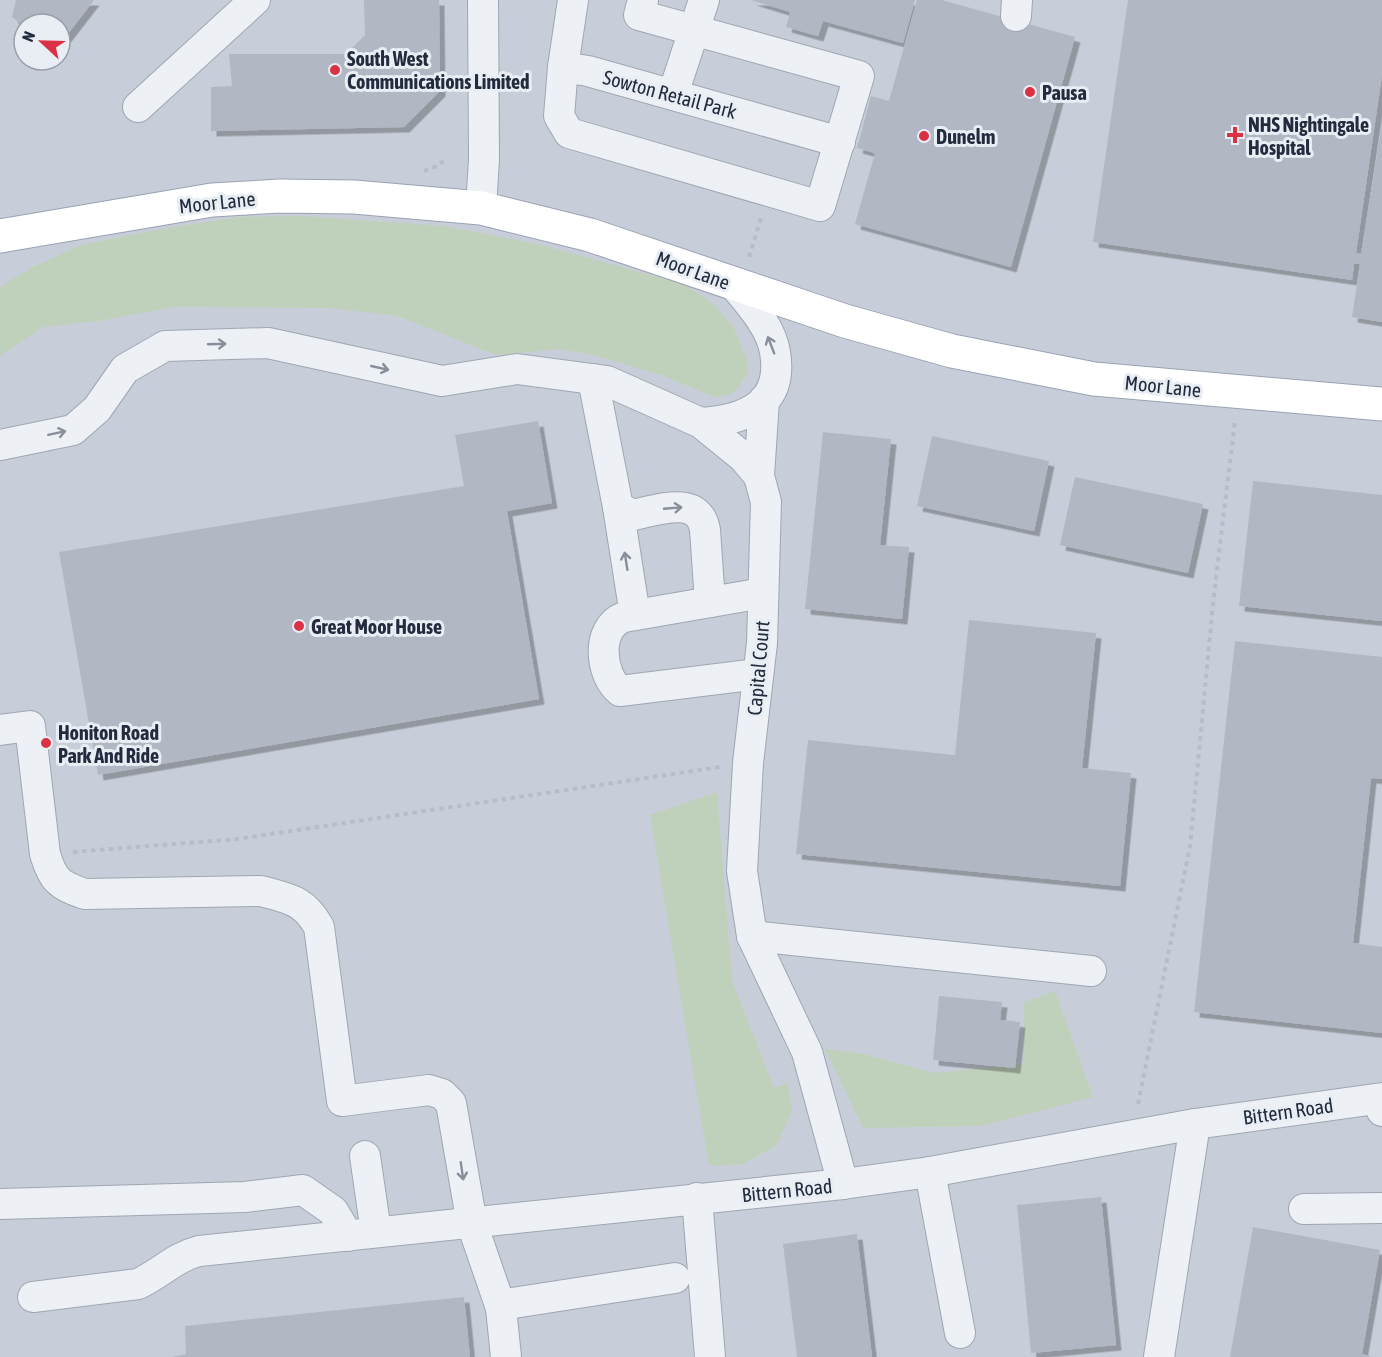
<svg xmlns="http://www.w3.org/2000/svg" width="1382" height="1357" viewBox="0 0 1382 1357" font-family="'Asap Condensed',sans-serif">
	<defs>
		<filter id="shadow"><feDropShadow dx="5.5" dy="5.5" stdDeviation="0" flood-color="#0004"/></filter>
	</defs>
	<rect width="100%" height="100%" fill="#dadfe7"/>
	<path fill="#c8ced9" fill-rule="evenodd" d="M0 0H1382V1357H0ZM24 24H60V60H24Z"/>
	<g fill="#c0d1bb">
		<path d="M304 216 445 226 542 245 686 285 712 303 733 326 747 360 748 372 737 389 728 395 714 397 661 375 597 356 560 349 496 355 397 316 328 308 175 307 99 321 43 327 0 356V287L31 268 81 245 155 230 239 217Z"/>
		<path d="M717 792 732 980 774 1088 788 1083 792 1111 777 1145 743 1164 709 1166 650 815Z"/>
		<path d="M1055 991 1093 1097 981 1126 863 1128 825 1049 860 1053 935 1073 1023 1064 1024 1002Z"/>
	</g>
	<g fill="#b1b8c4" filter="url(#shadow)">
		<path d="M16 0H94L60 44V24L24 26 12 17Z"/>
		<path d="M364 0H439L440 91 404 127 211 131V87L232 86 229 54H346L365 35Z"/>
		<path d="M751 0H915L903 43 823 21 818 36 786 27 790 12Z"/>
		<path d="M917 0H942L1075 37 1011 267 855 224 875 153 857 148 871 96 889 101Z"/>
		<path d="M1128 0H1382V75L1356 253 1361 254 1382 123V322L1352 317 1360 264H1354L1352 280 1093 242Z"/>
		<path d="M538 421 552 503 507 511 539 699 98 775 59 552 464 486 455 435Z"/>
		<path d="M823 432 891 439 880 545 909 547 902 619 805 609Z"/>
		<path d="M932 436 1049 461 1034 531 917 506Z"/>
		<path d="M1075 477 1203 504 1188 573 1060 545Z"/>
		<path d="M1253 481 1382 495V621L1239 606Z"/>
		<path d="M969 620 1096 633 1082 768 1131 773 1120 886 796 854 808 740 955 755Z"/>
		<path d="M1235 641 1382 657V779L1371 778 1353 943 1382 947V1033L1194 1012Z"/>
		<path d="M939 996 1002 1002 1000 1020 1020 1022 1015 1068 933 1060Z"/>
		<path d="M1101 1197 1116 1345 1031 1353 1017 1205Z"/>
		<path d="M1253 1227 1380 1250 1362 1354 1373 1357H1230Z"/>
		<path d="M857 1234 872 1357H797L783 1244Z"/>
		<path d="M464 1297 470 1357H172L186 1354 185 1326Z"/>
	</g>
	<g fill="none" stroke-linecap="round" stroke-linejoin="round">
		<g stroke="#9fa6b1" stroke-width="32">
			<g id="minor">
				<path d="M573 0 563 67 588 71 840 142"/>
				<path d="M1016 16 1017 0"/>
				<path d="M563 67 559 116 569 133 820 206 859 76 639 15 643 0"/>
				<path d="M673 94 704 0"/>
				<path d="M138 107 255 0"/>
				<path d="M481 208 484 159 483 0"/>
				<path d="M593 379 618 507 635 615"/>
				<path d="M764 400 759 476 766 502 762 643 748 763 742 871 752 936 807 1052 843 1184"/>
				<path d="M701 423C745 420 784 405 775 352 771 327 749 303 734 285"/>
				<path d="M0 445 73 430 97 409 125 369 165 346 268 343 442 381 517 369 607 381 701 423 743 457 759 476"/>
				<path d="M618 507 633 515C658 510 699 494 705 530L710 602"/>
				<path d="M758 674 620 691C600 675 595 628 624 617L763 593"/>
				<path d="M0 730 30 726 45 854C53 881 59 885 85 894L261 891C290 899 304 900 319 927L342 1101 429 1090 442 1094 451 1103 472 1224 501 1308 506 1357"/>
				<path d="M752 936 1091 971"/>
				<path d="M365 1156 376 1232"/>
				<path d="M930 1172 960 1333"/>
				<path d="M697 1198 710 1357"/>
				<path d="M0 1204 245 1197 303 1190 333 1211 348 1236"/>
				<path d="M1304 1209 1382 1208"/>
				<path d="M33 1297 138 1284C160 1274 175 1257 199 1251L843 1184 930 1172 1195 1124 1382 1098V1111"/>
				<path d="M500 1305 675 1278"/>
				<path d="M1159 1357 1195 1124"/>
			</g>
		</g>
		<g stroke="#99a2b3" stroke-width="35">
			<path id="major" d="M0 236 212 200 280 196 354 197 481 208 590 235 845 321 952 351 1094 379 1382 404"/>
		</g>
		<g stroke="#b8bdc5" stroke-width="4" stroke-dasharray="4.5 4.5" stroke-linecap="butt">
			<path d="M424 171 438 166 445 159"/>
			<path d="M749 257 761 218"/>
			<path d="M73 852 237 839 720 767"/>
			<path d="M1138 1104 1190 846 1214 594 1235 421"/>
		</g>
		<use href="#minor" stroke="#edf0f5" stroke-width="30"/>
		<use href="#major" stroke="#fff" stroke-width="33"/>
	</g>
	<defs><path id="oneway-shaft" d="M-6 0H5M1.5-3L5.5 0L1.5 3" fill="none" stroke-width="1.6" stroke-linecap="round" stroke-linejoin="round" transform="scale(1.5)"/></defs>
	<g stroke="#888e9a">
		<use href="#oneway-shaft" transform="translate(217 344) rotate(-2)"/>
		<use href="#oneway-shaft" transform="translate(771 345) rotate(-111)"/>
		<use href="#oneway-shaft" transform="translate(380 368) rotate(13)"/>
		<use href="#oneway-shaft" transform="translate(57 433) rotate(-12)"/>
		<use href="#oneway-shaft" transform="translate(673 508) rotate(-5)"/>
		<use href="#oneway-shaft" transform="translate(626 561) rotate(-99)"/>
		<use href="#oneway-shaft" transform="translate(462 1171) rotate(82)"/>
	</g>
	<g fill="#da3145" stroke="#e9eef4" stroke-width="2">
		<circle cx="335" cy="70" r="6"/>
		<circle cx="1030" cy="92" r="6"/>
		<path d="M1232 126h6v6h6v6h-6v6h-6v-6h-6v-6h6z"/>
		<circle cx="924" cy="136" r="6"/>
		<circle cx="299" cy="626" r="6"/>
		<circle cx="46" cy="743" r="6"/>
	</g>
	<g text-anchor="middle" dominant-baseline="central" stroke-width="6" stroke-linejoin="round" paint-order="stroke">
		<g font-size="20" font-weight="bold" fill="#232c3e" stroke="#e9eef4" text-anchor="start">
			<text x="347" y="58">South West<tspan x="347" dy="23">Communications Limited</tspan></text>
			<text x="1042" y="92">Pausa</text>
			<text x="1248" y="124">NHS Nightingale<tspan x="1248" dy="23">Hospital</tspan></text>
			<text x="936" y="136">Dunelm</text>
			<text x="311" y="626">Great Moor House</text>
			<text x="58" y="732">Honiton Road<tspan x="58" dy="23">Park And Ride</tspan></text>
		</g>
		<g font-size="20" fill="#232c3e" stroke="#e9eef4">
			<text transform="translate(670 94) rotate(15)">Sowton Retail Park</text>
			<text transform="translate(217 202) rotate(-6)">Moor Lane</text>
			<text transform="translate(693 270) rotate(20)">Moor Lane</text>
			<text transform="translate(1163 386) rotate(6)">Moor Lane</text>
			<text transform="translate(758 668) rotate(-85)">Capital Court</text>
			<text transform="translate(1288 1111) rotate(-8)">Bittern Road</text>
			<text transform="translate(787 1190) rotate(-6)">Bittern Road</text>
		</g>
	</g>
	<g transform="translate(42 42) rotate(292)"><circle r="28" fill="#e9eef4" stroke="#9aa0ab" stroke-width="1.5"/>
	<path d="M0-4.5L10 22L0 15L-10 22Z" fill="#da3145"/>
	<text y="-9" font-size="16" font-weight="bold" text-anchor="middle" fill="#232c3e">N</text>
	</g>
</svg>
